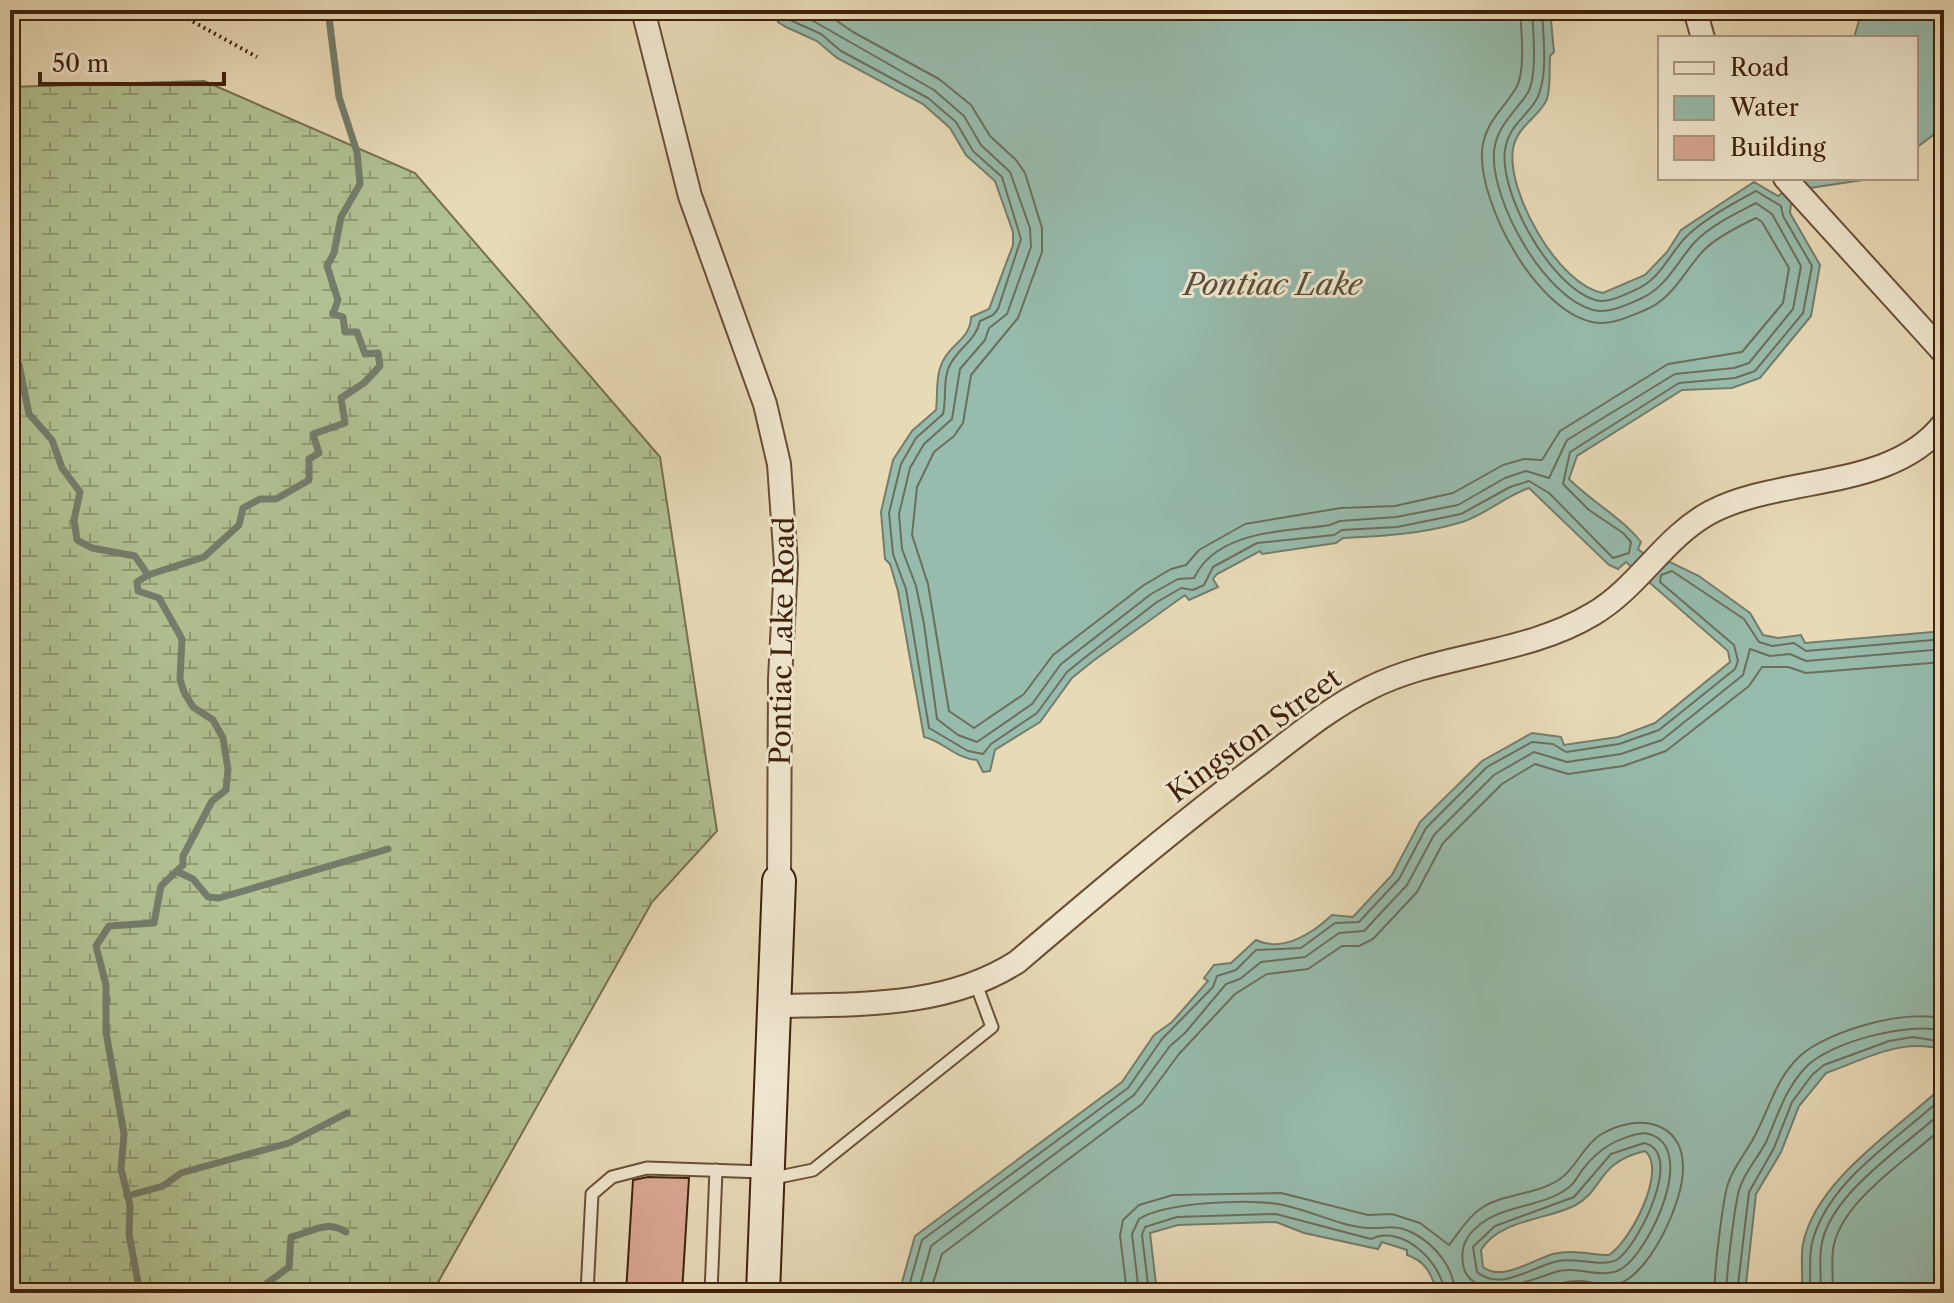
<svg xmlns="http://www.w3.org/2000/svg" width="1954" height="1303" viewBox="0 0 1954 1303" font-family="'Libre Caslon Text',serif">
	<defs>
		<pattern id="wetland-marsh" width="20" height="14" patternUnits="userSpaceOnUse" patternTransform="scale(2)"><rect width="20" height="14" fill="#b0c192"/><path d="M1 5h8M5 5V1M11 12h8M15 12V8" fill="none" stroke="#919c75"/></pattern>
	</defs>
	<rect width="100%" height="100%" fill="#e8dab7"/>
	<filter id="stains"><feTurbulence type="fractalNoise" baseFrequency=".0025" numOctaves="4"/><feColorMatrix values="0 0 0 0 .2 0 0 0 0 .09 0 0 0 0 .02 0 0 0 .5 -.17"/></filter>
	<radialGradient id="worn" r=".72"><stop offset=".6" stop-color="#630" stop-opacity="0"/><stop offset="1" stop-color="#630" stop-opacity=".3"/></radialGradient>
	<path fill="url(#wetland-marsh)" stroke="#78704e" stroke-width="2" d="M204 81 415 173 660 457 717 831 652 902 432 1293H10V87Z"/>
	<g fill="#97bbac" stroke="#747d6c" stroke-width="2" fill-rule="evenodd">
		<path d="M775 10H1550L1554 52 1550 56C1549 68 1551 87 1547 99 1540 117 1517 125 1513 149 1506 192 1559 286 1603 293L1645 275 1667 252 1681 230 1754 182 1778 196 1804 178H1876L1810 188 1791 204 1790 213 1820 265 1811 316 1760 378 1732 388 1682 390 1577 456 1569 479C1592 502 1621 517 1641 542L1638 549 1660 567 1670 562 1699 576 1750 613 1763 635 1778 638 1801 635 1805 643 1944 631V1050C1901 1037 1866 1059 1826 1073L1799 1106 1781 1152 1756 1194 1745 1293H1438C1431 1274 1426 1261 1407 1255V1250L1382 1242 1378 1249 1304 1233 1276 1222 1178 1225 1150 1233 1157 1293H899L915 1236 1122 1082 1154 1035 1172 1022 1208 981 1204 978 1214 965 1231 963 1256 940C1283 953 1313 933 1332 915L1353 917 1392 875 1420 822 1482 761 1532 733 1561 737 1564 745 1618 737 1655 723 1730 662 1728 651 1626 562 1618 569 1609 565 1529 488C1505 496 1485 515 1462 522 1423 534 1383 536 1343 538L1336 543 1262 554 1260 551 1217 574 1213 579 1218 587 1189 600 1185 595 1093 661 1072 678 1040 722 995 750 990 771 983 772 977 760C956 759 943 741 924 737L898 591 890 564 885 559 881 512 893 460 912 431 936 410C938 394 935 374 944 359 953 343 971 337 971 317L989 309 1013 245V232L995 181 966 155 950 128 923 104 837 58 817 41 786 27 778 22ZM1645 1151C1668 1170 1630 1242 1609 1255 1590 1255 1573 1249 1553 1254 1532 1260 1502 1282 1483 1267L1481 1250C1499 1220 1545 1220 1574 1206 1605 1190 1595 1163 1645 1151Z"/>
		<path d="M1862 10H1944V127L1916 148V38H1854Z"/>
		<path d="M1944 1085V1293H1801C1804 1277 1800 1260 1803 1244 1816 1179 1898 1129 1944 1085Z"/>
	</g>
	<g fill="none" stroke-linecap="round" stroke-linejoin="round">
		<g stroke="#6c6e5c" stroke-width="2">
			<path d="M783 10 790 20 821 34 841 51 928 98 956 122 973 151 1002 177 1021 239 998 309 993 315 980 321C976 340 960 347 951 363 942 378 947 398 943 414L916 438 901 464 889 513 893 554 906 589 929 728 968 751 983 754 991 744 1037 713 1067 672 1088 655 1157 602 1181 588 1193 590 1204 585 1213 567 1257 543 1334 535 1342 530 1397 527 1461 514 1510 487 1529 481 1549 493 1613 558 1629 553 1631 542 1623 533 1589 510 1563 484 1570 452 1679 383 1735 378 1755 371 1803 313 1812 266 1783 216 1781 206 1756 191C1734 203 1708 217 1689 234 1670 251 1662 279 1635 290 1624 295 1607 304 1595 300 1551 287 1499 194 1505 150 1509 122 1533 113 1539 94 1548 68 1543 37 1542 10"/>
			<path d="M794 10 934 90 964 116 981 145 1010 172 1030 228 1031 247 1007 314 989 328 985 340 960 369 952 419 924 444 910 468 899 514 902 549 916 586 924 624 937 719 958 735 977 742 1032 704 1061 664 1151 594 1178 579 1194 578C1217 530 1284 532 1330 525L1340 521 1396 517 1458 505 1505 478 1526 471 1549 478 1567 440 1675 374 1734 368 1749 363 1793 309 1801 266 1772 214 1756 203C1737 213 1709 226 1694 243 1677 262 1666 288 1640 299 1626 305 1608 314 1593 310 1544 297 1490 200 1494 151 1497 126 1514 113 1527 94 1538 78 1533 29 1532 10"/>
			<path d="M821 10 853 32 939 79 971 105 990 136 1016 160 1025 173 1042 228V252L1018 318 971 375 963 423 954 436 934 452 917 487 912 535 928 584 949 711 974 728 1024 694 1053 655 1144 585 1171 569 1186 565 1199 550 1245 524 1341 508 1395 506 1453 493 1503 465 1524 459 1542 460 1560 431 1668 364 1742 352 1783 303 1789 268 1762 222 1756 218C1739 226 1717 237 1704 250 1684 271 1673 299 1645 310 1628 317 1610 326 1592 322 1536 310 1479 205 1482 151 1484 123 1503 110 1516 88 1526 72 1521 29 1520 10"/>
			<path d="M1644 1133C1702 1141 1650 1252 1621 1269 1603 1280 1578 1265 1555 1272 1530 1281 1477 1303 1464 1269 1461 1257 1462 1244 1470 1234 1495 1203 1539 1210 1568 1188 1575 1184 1578 1175 1583 1169 1599 1148 1618 1137 1644 1133Z"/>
			<path d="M1644 1143C1685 1152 1639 1244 1618 1259 1605 1268 1576 1257 1558 1261 1531 1267 1501 1292 1477 1272L1473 1247 1495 1226 1574 1197 1611 1154Z"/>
			<path d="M907 1293 922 1240 1128 1088 1162 1039 1213 987 1217 976 1236 970 1256 950 1301 948 1335 923 1359 922 1399 879 1426 828 1487 767 1532 742 1553 744 1566 752 1619 744 1659 730 1735 669 1738 661 1734 645 1660 582 1661 575 1672 571 1744 619 1759 642 1772 646 1794 643 1806 651 1944 639"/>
			<path d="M918 1293 931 1246 1134 1095 1170 1046 1185 1033 1226 984 1240 979 1261 962 1305 957 1339 933 1364 931 1407 885 1434 835 1494 775 1534 752 1567 762 1621 754 1662 740 1743 675 1750 649 1770 656 1790 654 1806 661 1944 649"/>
			<path d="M930 1293 942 1254 1142 1104 1179 1054 1235 994 1267 974 1308 969 1342 946H1359L1373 939 1417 892 1443 843 1502 784 1535 764 1568 774 1623 766 1666 751 1749 686 1762 667H1788L1806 673 1944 662"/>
			<path d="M1127 1293 1120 1235 1123 1220 1139 1205 1173 1195 1281 1193 1368 1215 1392 1214 1420 1223 1449 1245C1459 1233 1466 1219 1480 1209 1503 1193 1537 1195 1560 1179 1576 1168 1583 1146 1600 1135 1636 1113 1684 1119 1683 1169 1683 1202 1652 1269 1621 1283 1606 1289 1594 1281 1580 1281 1564 1280 1548 1288 1533 1293"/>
			<path d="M1139 1293 1132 1234 1139 1219C1166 1202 1246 1199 1278 1204 1308 1209 1338 1226 1368 1228 1386 1229 1395 1223 1415 1234 1436 1246 1454 1268 1455 1293"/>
			<path d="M1149 1293 1142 1235 1145 1227 1177 1217 1276 1214 1371 1239C1403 1224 1441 1262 1445 1293"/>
			<path d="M1715 1293C1713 1278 1723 1199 1728 1184 1733 1168 1744 1155 1752 1141 1769 1112 1774 1080 1800 1056 1827 1031 1908 1008 1944 1019"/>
			<path d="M1727 1293C1725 1280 1735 1205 1739 1190 1744 1172 1758 1158 1766 1142 1778 1115 1785 1089 1806 1067 1830 1042 1910 1021 1944 1031"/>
			<path d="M1737 1293 1749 1192 1774 1148 1792 1102 1812 1075 1824 1065 1889 1041 1913 1037 1944 1042"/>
			<path d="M1809 1293C1812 1277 1808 1259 1812 1243 1828 1179 1899 1139 1944 1096"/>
			<path d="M1820 1293C1822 1278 1819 1264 1821 1249 1826 1195 1907 1145 1944 1110"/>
			<path d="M1832 1293C1834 1278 1831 1264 1833 1250 1839 1201 1911 1158 1944 1126"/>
		</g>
		<g stroke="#747d6c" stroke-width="7">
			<path d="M10 356 19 365 29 414 52 440 62 468 80 492 74 520 77 540 92 548 135 556 148 575"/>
			<path d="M178 872 193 879 208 897 219 898 388 849"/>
			<path d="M127 1196 163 1186 181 1173 289 1143 347 1113"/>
			<path d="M140 1293 129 1234 130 1205 121 1169 124 1134 106 1032V985L96 946 109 926 154 923 161 886 183 865V856L212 801 226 790 228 769 223 738 213 720 193 707 184 692 180 679 182 639 159 598 138 591 137 582 148 575 204 557 239 525 243 508 260 499H276L309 480V459L319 453 313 434 345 423 341 398 364 383 380 366 378 353 365 354 357 332H345L343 317 333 314 338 300 327 266 334 253 341 217 360 184 357 152 339 97 328 10"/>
			<path d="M254 1293 289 1267 291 1237C311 1233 325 1219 346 1232"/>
		</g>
	</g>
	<path fill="#daa792" stroke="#40200b" stroke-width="2" d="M648 1177 689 1178 682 1293H626L633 1180Z"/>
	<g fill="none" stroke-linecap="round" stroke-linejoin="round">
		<g stroke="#6a4e36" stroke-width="15">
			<g id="lane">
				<path d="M769 1179 813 1170 992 1027 976 984"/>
				<path d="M587 1293 592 1194 612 1177 647 1168 764 1172"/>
				<path d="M711 1293 716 1170"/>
			</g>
		</g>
		<g stroke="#6a4e36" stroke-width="26">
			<g id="street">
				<path d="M643 10 690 196 765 404 779 464 786 564 780 679 779 881"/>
				<path d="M1695 10 1703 38"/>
				<path d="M1785 178 1944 353"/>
				<path d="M776 1006C860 1004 945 1008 1017 962 1097 894 1177 826 1261 763 1295 737 1331 707 1370 688 1440 653 1525 655 1593 614 1639 587 1664 537 1711 512 1782 475 1892 491 1944 423"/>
			</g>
		</g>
		<g stroke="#40200b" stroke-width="36">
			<path id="secondary" d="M763 1293 779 881"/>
		</g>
		<g stroke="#40200b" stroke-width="4" stroke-dasharray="2 4" stroke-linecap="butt">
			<path d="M172 10 257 57"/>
			<path d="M320 14 343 17"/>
		</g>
		<use href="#lane" stroke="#f0e7d0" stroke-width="11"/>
		<use href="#street" stroke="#f0e7d0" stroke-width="22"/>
		<use href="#secondary" stroke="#f0e7d0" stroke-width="32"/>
	</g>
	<g text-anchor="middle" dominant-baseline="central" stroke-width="6" stroke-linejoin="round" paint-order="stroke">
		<g font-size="28" fill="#40200b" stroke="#f0e7d0">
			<text transform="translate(782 641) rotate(-89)">Pontiac Lake Road</text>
			<text transform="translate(1254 735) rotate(-36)">Kingston Street</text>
		</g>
		<g font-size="30" font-style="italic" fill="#5a4e3b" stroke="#f0e7d0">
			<text x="1273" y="284">Pontiac Lake</text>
		</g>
	</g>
	<rect width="1954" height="1303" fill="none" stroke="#e8dab7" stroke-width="40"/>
	<rect x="12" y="12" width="1930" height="1279" fill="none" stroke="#40200b" stroke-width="4"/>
	<rect x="20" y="20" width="1914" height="1263" fill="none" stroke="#40200b" stroke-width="2"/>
	<rect x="1658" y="36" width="260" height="144" fill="#f0e7d0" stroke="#aa9781" stroke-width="2"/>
	<rect x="1674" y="62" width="40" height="12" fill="#f0e7d0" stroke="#aa9781" stroke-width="2"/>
	<text x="1730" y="76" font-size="24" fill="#40200b">Road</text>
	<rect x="1674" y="96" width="40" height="24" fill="#97bbac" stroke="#aa9781" stroke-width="2"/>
	<text x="1730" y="116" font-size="24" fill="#40200b">Water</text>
	<rect x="1674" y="136" width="40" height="24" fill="#daa792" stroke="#aa9781" stroke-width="2"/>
	<text x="1730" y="156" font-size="24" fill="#40200b">Building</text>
	<path d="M40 72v12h184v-12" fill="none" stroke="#40200b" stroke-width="4"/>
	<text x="52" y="72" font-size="24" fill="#40200b" stroke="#f0e7d0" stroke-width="6" paint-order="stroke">50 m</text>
	<rect width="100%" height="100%" filter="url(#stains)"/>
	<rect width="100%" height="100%" fill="url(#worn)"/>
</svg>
